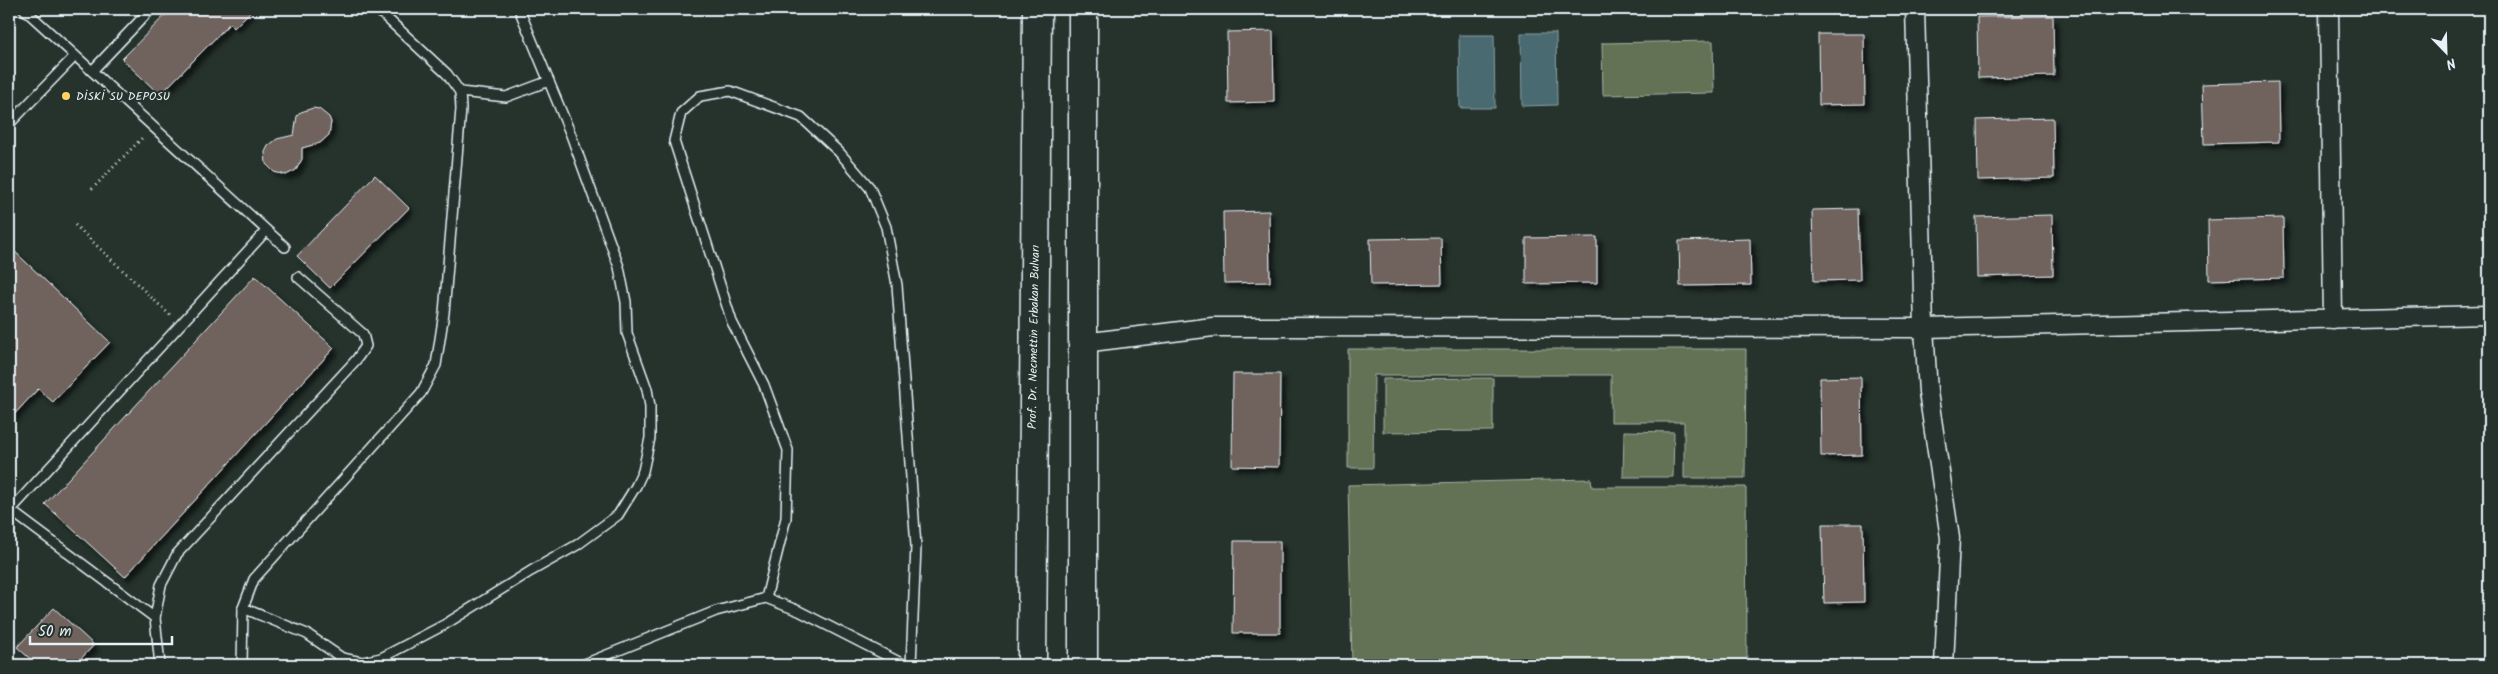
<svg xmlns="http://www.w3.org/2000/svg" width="2498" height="674" viewBox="0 0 2498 674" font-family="Kalam,sans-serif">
	<defs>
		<filter id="shadow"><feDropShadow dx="4.5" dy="4.5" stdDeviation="2.5" flood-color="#0009"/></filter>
	</defs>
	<rect width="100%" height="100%" fill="#26332d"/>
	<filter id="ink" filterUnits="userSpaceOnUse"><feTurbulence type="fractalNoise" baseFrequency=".02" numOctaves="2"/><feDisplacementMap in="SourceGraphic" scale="10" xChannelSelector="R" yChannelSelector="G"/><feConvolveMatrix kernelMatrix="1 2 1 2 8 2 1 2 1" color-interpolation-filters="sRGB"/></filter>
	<g filter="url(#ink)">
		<g fill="#637254" stroke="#a6b2a6">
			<path d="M1713 41 1714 93 1603 95 1602 43Z"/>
			<path d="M1348 349H1746L1745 478H1684V422H1611V375H1374L1373 468H1348Z"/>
			<path d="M1493 378V431L1383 432V379Z"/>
			<path d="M1624 431 1674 432 1673 477H1623Z"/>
			<path d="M1591 479 1592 487H1746L1747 665H1352L1348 485Z"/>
		</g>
		<g fill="#4a6a70" stroke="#89a0a6">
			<path d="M1521 33H1556L1557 105 1522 106Z"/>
			<path d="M1459 35H1494L1495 108H1460Z"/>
		</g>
		<g fill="#6f625d" stroke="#e8f1f8" filter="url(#shadow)">
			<path d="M171 9H253L234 28 230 23 160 95 122 59Z"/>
			<path d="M2053 16 2054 76 1978 78 1977 17Z"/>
			<path d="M1273 31 1274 102 1228 103 1227 32Z"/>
			<path d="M1818 34H1864L1865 104 1819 105Z"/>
			<path d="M2278 82 2279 142 2204 144 2202 84Z"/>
			<path d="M313 108 319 109 329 117 331 122 329 135 320 143 302 148V159L296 170 286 175 274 172 266 164 265 152 268 146 277 139 294 135 297 116 301 112Z"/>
			<path d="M2053 118 2054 178 1978 180 1977 120Z"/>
			<path d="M375 175 409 208 330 288 297 256Z"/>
			<path d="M1858 209 1860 280 1814 281 1812 210Z"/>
			<path d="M1269 211 1270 282 1224 283 1223 212Z"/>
			<path d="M2052 215 2053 275 1977 277 1976 217Z"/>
			<path d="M2283 218 2284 278 2209 280 2208 220Z"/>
			<path d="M1597 237V283L1526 284V238Z"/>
			<path d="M1441 238 1442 284 1371 285 1370 239Z"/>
			<path d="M1750 239 1751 285 1680 286 1679 241Z"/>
			<path d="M9 246 110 342 53 402 38 389 9 420Z"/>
			<path d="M255 276 334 348 125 577 45 504Z"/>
			<path d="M1233 374H1280L1279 467 1232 466Z"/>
			<path d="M1861 377 1862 455 1821 456 1820 378Z"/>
			<path d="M1822 524H1863L1864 602 1824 603Z"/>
			<path d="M1234 541H1280V633H1233Z"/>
			<path d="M54 608 94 645 75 665H37L17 647Z"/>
		</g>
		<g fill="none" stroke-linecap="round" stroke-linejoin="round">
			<g stroke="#e8f1f8" stroke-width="12">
				<g id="service">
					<path d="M24 9 285 247"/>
					<path d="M92 71 151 9"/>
					<path d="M460 92 506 97 549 81"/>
					<path d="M9 124 75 56"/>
					<path d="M10 510 155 618"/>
					<path d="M9 512 266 231"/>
					<path d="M766 598 786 518 788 450 764 385 732 322 674 141 681 113 700 96 730 91 801 117 839 152 870 188 886 227 897 285 916 546 911 665"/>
					<path d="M243 608 307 634 342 658 362 662 381 658 444 625 531 571 577 545 618 515 636 486 643 471 650 438V406L647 389 627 333 626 302 619 267 571 135 519 9"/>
					<path d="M160 665 155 618 161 585 177 554 356 360 366 346 363 334 298 277"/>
					<path d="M242 665 243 608 254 579 421 393 436 365 444 313 461 109 460 92 447 74 377 9"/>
					<path d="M582 665 716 611 766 598 799 611 905 665"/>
				</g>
			</g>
			<g stroke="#e8f1f8" stroke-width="21">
				<g id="minor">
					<path d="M1915 9 1924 328 1928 392 1950 538 1944 665"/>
					<path d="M2329 9 2333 319"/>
					<path d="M1083 343 1213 327 1924 328 2489 315"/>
				</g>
			</g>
			<g stroke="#e8f1f8" stroke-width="31">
				<g id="primary">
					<path d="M1032 665 1037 9"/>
					<path d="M1083 665V9"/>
				</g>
			</g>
			<g stroke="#e8f1f8" stroke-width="3" stroke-dasharray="1 4" stroke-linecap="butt">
				<path d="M92 189 144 136"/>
				<path d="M75 225 171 316"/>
			</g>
			<use href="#service" stroke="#26332d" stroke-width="9"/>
			<use href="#minor" stroke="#26332d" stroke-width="18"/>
			<use href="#primary" stroke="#26332d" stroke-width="28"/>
		</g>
	</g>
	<circle fill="#ffd166" stroke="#26332d" stroke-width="2" cx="66" cy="96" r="5"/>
	<g text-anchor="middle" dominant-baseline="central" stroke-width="4" stroke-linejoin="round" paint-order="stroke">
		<g font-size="12" fill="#e8f1f8" stroke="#26332d" text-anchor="start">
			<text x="76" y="96">DİSKİ SU DEPOSU</text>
		</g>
		<g font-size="12" fill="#e8f1f8" stroke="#26332d">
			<text transform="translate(1034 337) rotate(-89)">Prof. Dr. Necmettin Erbakan Bulvarı</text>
		</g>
	</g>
	<rect width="2498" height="674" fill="none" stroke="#26332d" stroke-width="30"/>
	<rect x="15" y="15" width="2468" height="644" fill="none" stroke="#e8f1f8" stroke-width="2" filter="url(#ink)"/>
	<g transform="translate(2446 52) rotate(157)" stroke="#26332d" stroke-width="4" paint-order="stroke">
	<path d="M0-4L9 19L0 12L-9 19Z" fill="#e8f1f8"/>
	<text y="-8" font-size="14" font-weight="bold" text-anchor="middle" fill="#e8f1f8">N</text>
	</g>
	<path d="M30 636v8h142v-8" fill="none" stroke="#e8f1f8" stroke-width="2.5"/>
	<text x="38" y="636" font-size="15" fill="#e8f1f8" stroke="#26332d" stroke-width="4" paint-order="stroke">50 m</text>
</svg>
